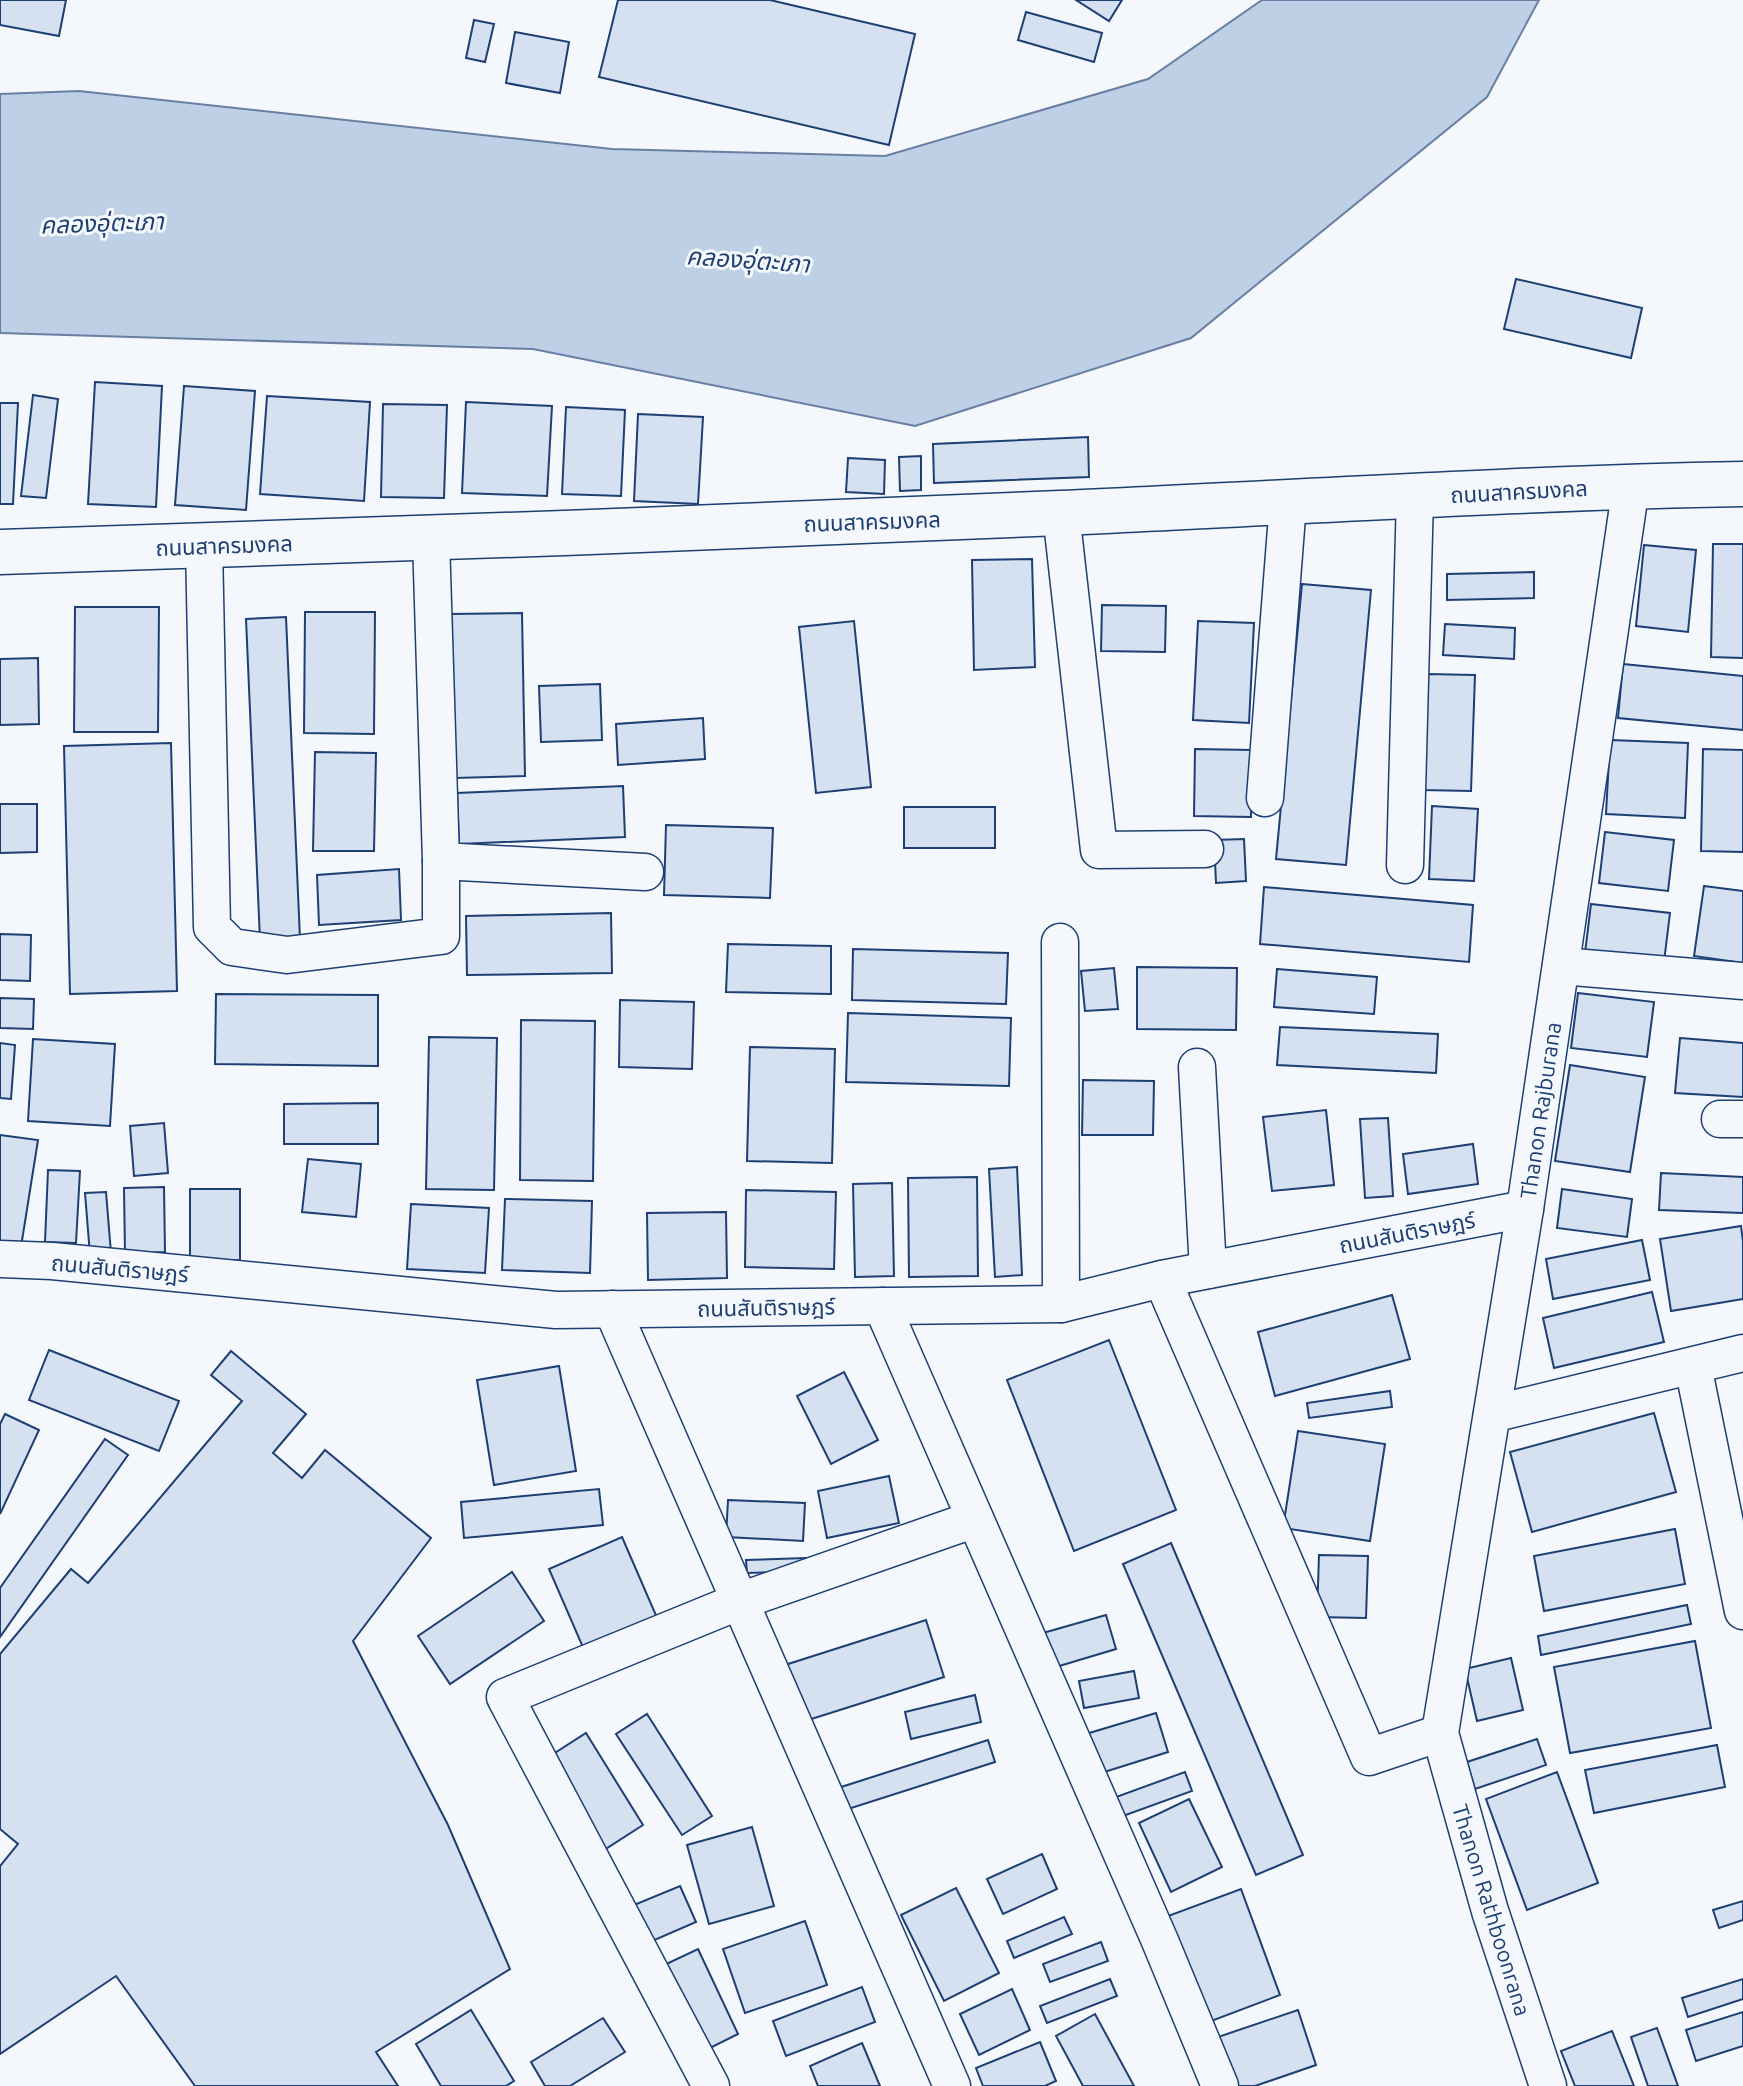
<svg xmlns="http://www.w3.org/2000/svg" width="1743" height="2086" viewBox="0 0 1743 2086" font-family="Ubuntu,'Noto Sans Thai',sans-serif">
	<rect width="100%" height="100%" fill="#f4f7fb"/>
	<path fill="#bed0e5" stroke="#687fa3" stroke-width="2" d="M1262 0H1539L1487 97 1191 338 915 426 533 349 0 333V94L79 91 612 149 885 156 1148 79Z"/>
	<g fill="#d5e0f0" stroke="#1d3f73" stroke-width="2">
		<path d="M0 0H66L59 36 0 25Z"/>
		<path d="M618 0H770L915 34 889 145 599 77Z"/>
		<path d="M1076 0H1122L1109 21Z"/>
		<path d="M1026 12 1102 33 1094 62 1018 40Z"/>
		<path d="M474 20 494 24 485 62 466 58Z"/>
		<path d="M515 32 569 42 560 93 506 83Z"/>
		<path d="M1516 279 1642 308 1631 358 1504 329Z"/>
		<path d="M95 382 162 386 156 507 88 504Z"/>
		<path d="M184 386 255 391 246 510 175 505Z"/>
		<path d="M33 395 58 399 46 498 21 496Z"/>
		<path d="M267 396 370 402 364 501 260 494Z"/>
		<path d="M466 402 552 406 547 496 462 493Z"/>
		<path d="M0 403H18L13 504H0Z"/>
		<path d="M383 404 447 405 444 498 381 497Z"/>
		<path d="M566 407 625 410 621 496 562 494Z"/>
		<path d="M638 414 703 417 698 504 634 501Z"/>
		<path d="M1088 437 1089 477 934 483 933 444Z"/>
		<path d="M921 456V490L900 491 899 457Z"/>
		<path d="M848 458 885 460 884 494 846 492Z"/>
		<path d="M1713 544H1743V658L1711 657Z"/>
		<path d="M1644 545 1696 550 1688 632 1636 626Z"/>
		<path d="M1032 559 1035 667 974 670 972 560Z"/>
		<path d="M1534 572V598L1447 600V574Z"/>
		<path d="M1302 584 1371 590 1346 865 1276 859Z"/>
		<path d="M1102 605 1166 606 1165 652 1101 651Z"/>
		<path d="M75 607H159L158 732H74Z"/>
		<path d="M305 612H375L374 734 304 733Z"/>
		<path d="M522 613 525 776 454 778 451 614Z"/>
		<path d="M286 617 300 939 260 940 246 619Z"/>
		<path d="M854 621 871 787 816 793 799 627Z"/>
		<path d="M1198 621 1254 623 1249 723 1193 720Z"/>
		<path d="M1445 624 1515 628 1514 659 1443 655Z"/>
		<path d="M38 658 39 724 0 725V659Z"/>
		<path d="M1623 664 1743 676V730L1618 718Z"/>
		<path d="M1427 674 1475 675 1471 791 1422 790Z"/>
		<path d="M600 684 602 740 541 742 539 686Z"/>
		<path d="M703 718 705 759 618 765 616 724Z"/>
		<path d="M1610 740 1688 743 1685 818 1606 814Z"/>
		<path d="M171 743 177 991 70 994 64 746Z"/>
		<path d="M1195 749 1252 750 1251 817 1194 816Z"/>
		<path d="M1703 749 1743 750V852L1701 851Z"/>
		<path d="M315 752 376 753 374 851H313Z"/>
		<path d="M623 786 625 837 459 844 457 793Z"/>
		<path d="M0 804H37V852L0 853Z"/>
		<path d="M1432 806 1478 809 1474 881 1429 879Z"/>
		<rect x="904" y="807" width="91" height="41"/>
		<path d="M666 825 773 828 770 898 664 895Z"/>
		<path d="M1605 832 1674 840 1668 891 1599 883Z"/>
		<path d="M1244 839 1246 881 1216 883 1214 840Z"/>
		<path d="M399 869 401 920 319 925 317 875Z"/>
		<path d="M1704 886 1743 891V963L1694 956Z"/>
		<path d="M1264 887 1473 905 1469 962 1260 944Z"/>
		<path d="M1591 904 1670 913 1664 962 1585 953Z"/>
		<path d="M611 913 612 973 467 975 466 916Z"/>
		<path d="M0 934 31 935 30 981 0 980Z"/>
		<path d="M728 944 831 946V994L726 992Z"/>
		<path d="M853 949 1008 953 1006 1004 852 1000Z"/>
		<path d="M1137 967 1237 968 1236 1030 1137 1029Z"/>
		<path d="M1114 968 1118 1009 1085 1011 1081 971Z"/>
		<path d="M1277 969 1377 977 1374 1014 1274 1007Z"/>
		<path d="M1578 993 1654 1002 1647 1057 1571 1048Z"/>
		<path d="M216 994 378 995V1066L215 1064Z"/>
		<path d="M0 998 34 999 33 1029 0 1028Z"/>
		<path d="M620 1000 694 1002 692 1069 619 1067Z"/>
		<path d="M848 1013 1011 1018 1009 1086 846 1082Z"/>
		<path d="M521 1020 595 1021 593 1181 520 1180Z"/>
		<path d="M1280 1027 1438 1034 1436 1073 1277 1065Z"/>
		<path d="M429 1037 497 1038 494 1190 426 1189Z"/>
		<path d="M1680 1038 1743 1043V1097L1675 1093Z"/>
		<path d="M33 1039 115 1044 110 1126 28 1121Z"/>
		<path d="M0 1043 15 1045 11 1099 0 1098Z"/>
		<path d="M750 1047 835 1049 832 1163 747 1161Z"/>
		<path d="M1570 1065 1645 1077 1630 1172 1555 1161Z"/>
		<path d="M1083 1080 1154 1081 1153 1135H1082Z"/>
		<path d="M378 1103V1144H284V1104Z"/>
		<path d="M1326 1110 1334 1185 1272 1191 1263 1117Z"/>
		<path d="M1388 1118 1393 1196 1365 1198 1360 1119Z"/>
		<path d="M164 1123 168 1173 134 1176 130 1126Z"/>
		<path d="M0 1135 38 1140 21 1247 0 1244Z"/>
		<path d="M1473 1144 1478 1184 1408 1194 1403 1154Z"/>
		<path d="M308 1159 361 1164 356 1217 302 1212Z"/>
		<path d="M1017 1167 1022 1275 995 1277 989 1169Z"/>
		<path d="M48 1170 80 1171 76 1243 45 1242Z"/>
		<path d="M1661 1173 1743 1177V1213L1659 1210Z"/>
		<path d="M977 1177 978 1276 909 1277 908 1178Z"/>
		<path d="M892 1183 894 1276 855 1277 853 1184Z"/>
		<path d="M164 1187 165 1252 125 1254 124 1188Z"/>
		<path d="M190 1189H240V1260L190 1261Z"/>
		<path d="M1562 1189 1632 1199 1627 1237 1557 1228Z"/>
		<path d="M746 1190 836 1192 834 1269 745 1267Z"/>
		<path d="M106 1192 111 1253 90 1255 85 1193Z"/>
		<path d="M505 1199 592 1201 590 1273 502 1270Z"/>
		<path d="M411 1204 489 1208 485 1273 407 1269Z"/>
		<path d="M726 1212 727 1278 648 1280 647 1213Z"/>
		<path d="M1741 1226 1743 1242V1299L1671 1311 1660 1239Z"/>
		<path d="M1642 1240 1650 1280 1553 1299 1546 1259Z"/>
		<path d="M1652 1292 1664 1342 1554 1368 1543 1318Z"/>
		<path d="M1392 1295 1410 1359 1275 1396 1258 1332Z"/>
		<path d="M1109 1340 1176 1510 1074 1551 1007 1380Z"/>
		<path d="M49 1350 179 1401 159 1451 29 1400Z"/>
		<path d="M231 1351 306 1414 273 1453 302 1478 325 1450 431 1538 353 1641 448 1825 510 1969 376 2052 398 2086H195L116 1976 0 2054V1866L18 1844 0 1829V1654L71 1569 88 1583 242 1401 211 1375Z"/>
		<path d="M559 1366 576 1471 494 1485 477 1380Z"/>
		<path d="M844 1372 878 1440 831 1464 797 1396Z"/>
		<path d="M1390 1391 1392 1407 1309 1418 1307 1403Z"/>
		<path d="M1654 1413 1676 1492 1532 1532 1510 1452Z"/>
		<path d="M5 1414 39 1430 0 1514V1424Z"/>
		<path d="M1298 1431 1385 1444 1370 1541 1283 1528Z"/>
		<path d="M105 1439 128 1455 0 1637V1588Z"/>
		<path d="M889 1476 899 1523 827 1538 818 1491Z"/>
		<path d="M599 1489 603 1525 464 1538 461 1502Z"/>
		<path d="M728 1500 805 1503 803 1541 726 1537Z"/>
		<path d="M1675 1529 1685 1584 1544 1611 1534 1556Z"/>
		<path d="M622 1537 658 1620 585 1652 549 1569Z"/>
		<path d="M1171 1543 1303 1855 1256 1875 1123 1564Z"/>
		<path d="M1319 1555 1368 1556 1366 1618 1317 1617Z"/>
		<path d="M806 1558 807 1571 747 1573 746 1560Z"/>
		<path d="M512 1572 544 1621 450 1684 418 1636Z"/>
		<path d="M1687 1605 1691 1624 1541 1655 1538 1636Z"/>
		<path d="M1106 1615 1116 1649 1046 1670 1036 1635Z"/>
		<path d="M926 1620 944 1677 802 1722 785 1665Z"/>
		<path d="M1695 1641 1711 1728 1570 1753 1554 1667Z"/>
		<path d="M1511 1658 1523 1710 1477 1721 1465 1669Z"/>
		<path d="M1134 1671 1139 1698 1084 1708 1079 1681Z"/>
		<path d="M975 1695 981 1722 911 1739 905 1712Z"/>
		<path d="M1156 1713 1168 1752 1098 1774 1086 1734Z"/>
		<path d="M647 1714 712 1816 682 1835 616 1734Z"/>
		<path d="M586 1733 643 1825 604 1850 547 1758Z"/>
		<path d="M1537 1739 1546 1765 1475 1789 1467 1762Z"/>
		<path d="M988 1740 995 1762 845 1810 838 1788Z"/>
		<path d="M1717 1745 1725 1787 1594 1813 1585 1770Z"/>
		<path d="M1185 1772 1192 1791 1123 1816 1116 1797Z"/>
		<path d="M1557 1772 1598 1883 1527 1910 1486 1799Z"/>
		<path d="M1189 1799 1222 1867 1171 1892 1139 1823Z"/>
		<path d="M752 1827 774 1906 709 1924 687 1845Z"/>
		<path d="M1042 1854 1057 1889 1003 1914 987 1879Z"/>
		<path d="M680 1886 696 1922 650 1942 634 1905Z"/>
		<path d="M956 1888 999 1973 944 2001 901 1915Z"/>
		<path d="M1241 1889 1280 1995 1206 2023 1168 1916Z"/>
		<path d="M1743 1901V1920L1719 1928 1713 1910Z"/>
		<path d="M1064 1917 1072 1934 1014 1958 1007 1941Z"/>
		<path d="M805 1921 827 1985 745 2013 723 1949Z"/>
		<path d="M1101 1942 1108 1961 1050 1982 1043 1964Z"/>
		<path d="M698 1949 738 2034 702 2052 662 1966Z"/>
		<path d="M1110 1979 1117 1996 1047 2023 1040 2006Z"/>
		<path d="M1743 1979V1999L1688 2017 1682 1998Z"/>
		<path d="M862 1987 875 2022 786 2056 773 2021Z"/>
		<path d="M1012 1989 1030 2030 979 2055 960 2014Z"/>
		<path d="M471 2010 514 2081 506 2086H441L416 2044Z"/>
		<path d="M1298 2010 1316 2065 1255 2086H1235L1218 2037Z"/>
		<path d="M1743 2012V2046L1696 2061 1686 2030Z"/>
		<path d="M1095 2014 1134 2086H1083L1056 2036Z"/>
		<path d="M603 2018 625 2052 570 2086H545L531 2062Z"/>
		<path d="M1657 2028 1678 2086H1648L1631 2037Z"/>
		<path d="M1612 2031 1634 2086H1575L1561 2051Z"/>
		<path d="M1040 2042 1056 2081 1045 2086H983L976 2068Z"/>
		<path d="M862 2043 880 2086H818L810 2066Z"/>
	</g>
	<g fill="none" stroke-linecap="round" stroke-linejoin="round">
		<g stroke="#1d3f73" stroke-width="39">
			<g id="street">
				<path d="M1061 513 1099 850 1205 849"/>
				<path d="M204 546 212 927 232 947 287 955 441 936V861L431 539"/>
				<path d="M1265 798 1288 503"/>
				<path d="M441 861 645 872"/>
				<path d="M1405 865 1415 496"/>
				<path d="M1060 942 1061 1304"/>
				<path d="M1561 966 1743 981"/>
				<path d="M1197 1067 1208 1270"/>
				<path d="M1720 1119H1743"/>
				<path d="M0 1259 52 1261 556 1310 1061 1304 1162 1279 1525 1209"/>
				<path d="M1162 1279 1369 1757 1440 1733"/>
				<path d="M882 1306 1160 1941 1220 2086"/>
				<path d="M612 1309 952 2086"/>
				<path d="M1693 1366 1743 1611"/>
				<path d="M1492 1414 1743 1353"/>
				<path d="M711 2086 505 1697 740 1601 975 1519"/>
				<path id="s1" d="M1548 2086 1490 1911 1440 1733 1525 1209 1631 486"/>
			</g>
		</g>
		<g stroke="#1d3f73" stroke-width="47">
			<path id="secondary" d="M0 552C353 542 707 528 1060 513 1288 503 1515 488 1743 484"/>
		</g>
		<use href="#street" stroke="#f4f7fb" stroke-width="36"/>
		<use href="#secondary" stroke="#f4f7fb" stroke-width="44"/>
	</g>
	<g text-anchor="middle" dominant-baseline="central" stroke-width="6" stroke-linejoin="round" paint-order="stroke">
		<g font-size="22" fill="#1d3f73" stroke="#f4f7fb">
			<text transform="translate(1519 491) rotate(-3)">ถนนสาครมงคล</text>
			<text transform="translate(872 521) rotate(-2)">ถนนสาครมงคล</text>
			<text transform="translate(224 545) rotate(-2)">ถนนสาครมงคล</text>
			<text stroke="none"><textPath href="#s1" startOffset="1000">Thanon Rajburana</textPath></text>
			<text transform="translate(1407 1232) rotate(-11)">ถนนสันติราษฎร์</text>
			<text transform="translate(120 1268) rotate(5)">ถนนสันติราษฎร์</text>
			<text transform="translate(766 1307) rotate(-1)">ถนนสันติราษฎร์</text>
			<text transform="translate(1492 1910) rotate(73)">Thanon Rathboonrana</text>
		</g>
		<g font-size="24" font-style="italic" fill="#1d3f73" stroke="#f4f7fb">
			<text transform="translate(102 223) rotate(-2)">คลองอุ่ตะเภา</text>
			<text transform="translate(748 260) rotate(4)">คลองอุ่ตะเภา</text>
		</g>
	</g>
</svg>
